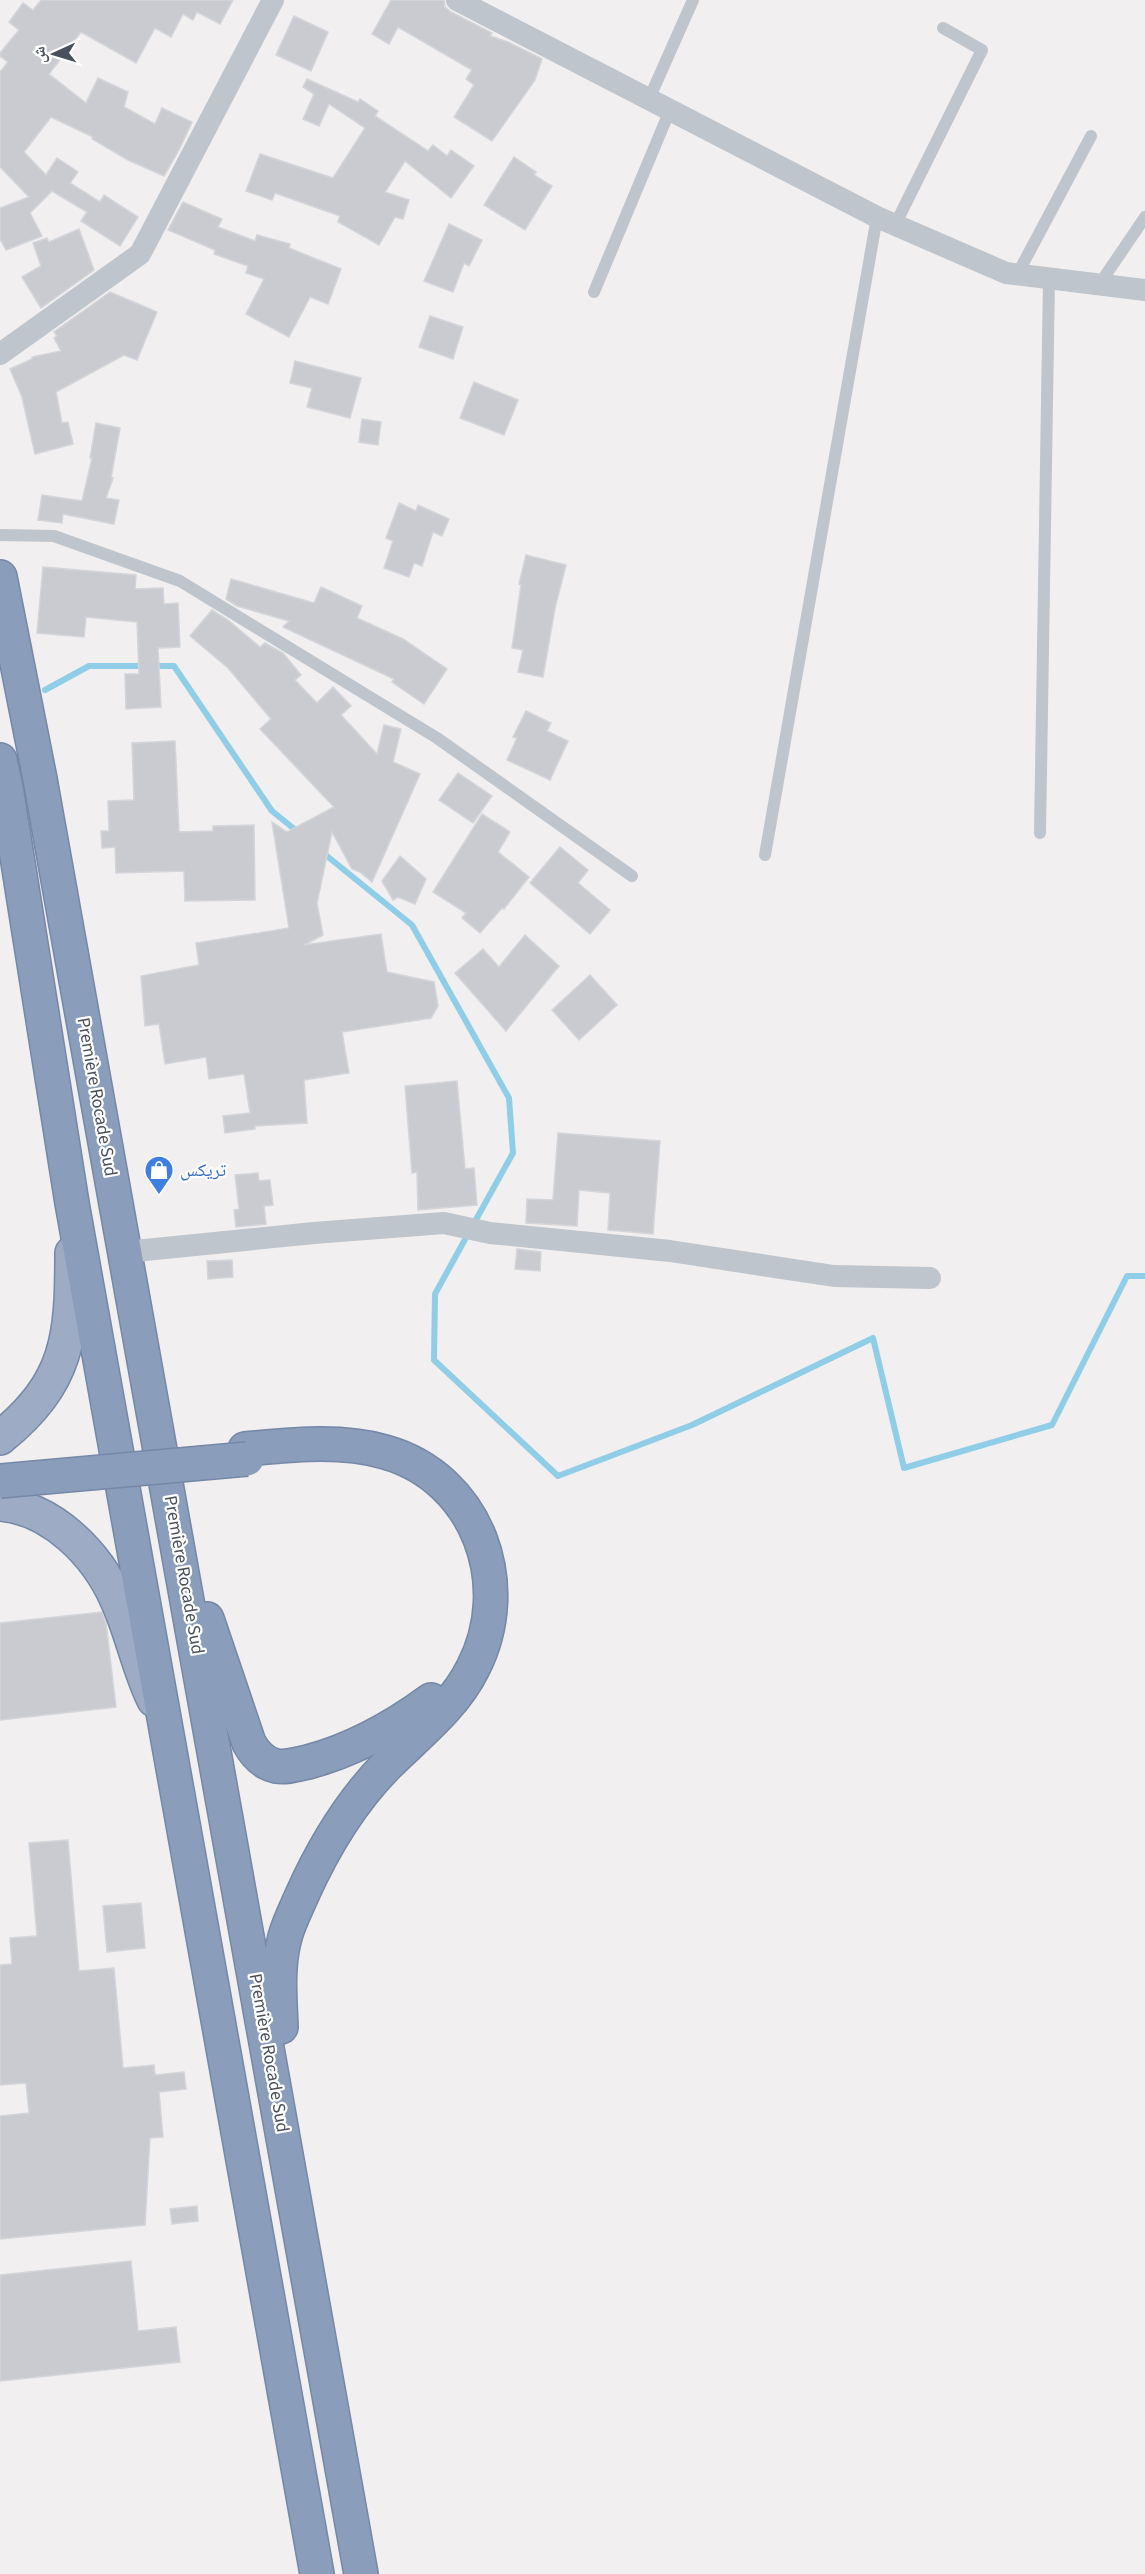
<svg xmlns="http://www.w3.org/2000/svg" width="1145" height="2574" viewBox="0 0 1145 2574" font-family="'Source Sans 3','Noto Naskh Arabic',sans-serif">
	<rect width="100%" height="100%" fill="#f1efef"/>
	<g fill="none" stroke-linecap="round" stroke-linejoin="round">
		<g stroke="#90cde7" stroke-width="6">
			<path d="M45 690 89 666H174L272 811 298 832"/>
			<path d="M322 852 412 925 509 1098 513 1153 473 1225"/>
			<path d="M468 1234 435 1294 434 1360 558 1476 692 1425 873 1338 904 1468 1052 1425 1127 1276H1145"/>
		</g>
	</g>
	<g fill="#c9cbd1" stroke="#d3d5da" stroke-width="1.5">
		<path d="M41 0H233L220 24 197 12 193 20 183 14 171 37 155 28 136 63 81 32 49 74 86 103 98 78 128 92 124 107 155 124 162 108 192 122 179 150 164 176 128 160 92 139 93 137 51 117 24 152 46 175 57 158 78 172 70 183 100 202 104 195 138 217 120 246 81 221 87 212 52 191 30 213 42 236 6 250 0 239V208L29 197 0 167V72L8 62 0 56V53L19 30 9 22 23 3 33 10Z"/>
		<path d="M391 0H444L445 7 451 12 492 33 490 36 508 42 542 59 535 80 492 141 454 117 474 85 466 79 472 70 398 27 389 44 372 34Z"/>
		<path d="M294 16 328 32 311 71 276 55Z"/>
		<path d="M307 79 358 102 360 99 378 111 375 116 428 151 433 145 447 156 451 150 474 166 451 198 405 161 385 192 409 200 403 219 395 217 379 245 338 222 340 216 275 193 272 200 246 191 260 154 333 178 365 128 329 104 319 126 303 119 314 94 303 87Z"/>
		<path d="M514 157 536 172 534 175 552 186 525 230 484 205Z"/>
		<path d="M183 202 222 219 218 227 255 241 257 235 290 244 289 248 341 269 328 304 310 297 289 337 246 314 264 279 246 273 248 266 214 254 215 250 168 230Z"/>
		<path d="M449 224 482 240 469 266 464 263 453 292 424 281Z"/>
		<path d="M79 229 94 270 41 308 22 277 41 266 33 243 47 238 49 242Z"/>
		<path d="M110 292 157 312 137 360 124 355 56 392 62 423 68 422 73 444 35 454 22 397 10 369 32 359V357L61 351 54 338 57 336 54 332Z"/>
		<path d="M430 316 463 327 453 359 419 347Z"/>
		<path d="M295 361 361 378 350 418 307 407 312 388 290 383Z"/>
		<path d="M474 382 518 400 504 435 460 418Z"/>
		<path d="M362 419 381 422 378 445 359 442Z"/>
		<path d="M96 423 120 428 111 478H113L106 498 119 500 114 524 63 514 62 523 38 520 42 495 82 501 92 458H90Z"/>
		<path d="M399 503 416 511 418 505 449 519 442 536 433 532 422 566 414 563 409 577 384 568 393 541 386 538Z"/>
		<path d="M526 555 566 565 555 608 543 677 518 672 523 650 512 648 521 585 519 584Z"/>
		<path d="M43 567 136 575 135 589 163 588 164 604 178 603 180 647 158 648 161 707 126 709 125 674H139L137 622 86 617 84 637 37 633Z"/>
		<path d="M231 579 314 603 321 587 362 606 357 618 403 639 447 669 424 704 392 682 394 679 283 627 289 621 237 606 226 599Z"/>
		<path d="M212 610 228 620 260 647 265 643 283 653 301 675 295 680 317 703 333 687 351 706 341 715 377 754 384 725 401 729 393 762 420 774 372 882 360 872 352 869 332 832 317 903 323 935 304 945 381 934 387 972 434 982 438 1006 431 1018 342 1032 349 1073 304 1080 307 1123 255 1126V1129L225 1133 223 1116 250 1113 244 1074 209 1079 206 1057 165 1064 159 1024 145 1026 141 976 199 965 196 943 289 928 272 822 287 832 334 807 260 729 271 719 228 668 190 636Z"/>
		<path d="M526 711 551 723 547 731 568 741 550 780 507 760 517 738 513 737Z"/>
		<path d="M175 741 179 832 213 831V826L254 825 255 900 185 901 184 871 116 873 115 847 102 848 101 831H109L108 801 134 800 132 743Z"/>
		<path d="M458 773 492 796 473 823 439 800Z"/>
		<path d="M482 814 510 832 498 852 529 877 504 909 502 908 480 933 462 918 466 913 433 892Z"/>
		<path d="M560 847 588 870 578 883 610 910 590 934 530 883Z"/>
		<path d="M400 856 426 879 415 904 398 897 393 900 382 881Z"/>
		<path d="M525 935 559 966 506 1031 455 973 483 949 499 967Z"/>
		<path d="M590 975 617 1005 579 1040 552 1010Z"/>
		<path d="M457 1081 465 1169 474 1168 477 1205 418 1210 417 1172 412 1173 405 1086Z"/>
		<path d="M558 1133 660 1141 653 1234 608 1230 610 1193 579 1190 577 1226 526 1223 527 1199 553 1200Z"/>
		<path d="M258 1173 259 1181 270 1180 273 1205 264 1206 266 1224 236 1227 234 1210 239 1209 235 1175Z"/>
		<path d="M517 1249 541 1252 540 1271 515 1269Z"/>
		<path d="M232 1260 233 1277 208 1279 207 1261Z"/>
		<path d="M102 1612 106 1623 116 1707 0 1720V1623Z"/>
		<path d="M68 1840 79 1971 114 1968 123 2068 154 2065 155 2075 184 2072 186 2089 159 2092 163 2137 150 2138 145 2225 0 2239V2116L29 2113 26 2083 0 2085V1965L12 1964 10 1938 37 1936 29 1843Z"/>
		<path d="M141 1903 145 1948 107 1952 103 1906Z"/>
		<path d="M197 2206 198 2221 172 2224 170 2209Z"/>
		<path d="M131 2261 138 2331 176 2327 180 2362 0 2381V2275Z"/>
	</g>
	<g fill="none" stroke-linecap="round" stroke-linejoin="round">
		<g stroke="#7588a7" stroke-width="36">
			<g id="trunk">
				<path d="M0 1438C69 1382 72 1337 72 1253"/>
				<path d="M0 1504C52 1508 97 1554 117 1600 132 1632 138 1668 154 1700"/>
			</g>
		</g>
		<g stroke="#7588a7" stroke-width="36">
			<g id="motorway">
				<path d="M0 577 40 779 361 2574"/>
				<path d="M0 760 6 787 72 1203 317 2574"/>
				<path d="M245 1449C291 1445 340 1439 385 1452 478 1478 516 1585 473 1668 454 1707 416 1736 386 1766 350 1803 323 1848 302 1895 296 1909 287 1926 284 1941 277 1969 280 1999 281 2027"/>
				<path d="M207 1619 249 1743C255 1754 263 1763 276 1766 287 1768 298 1764 308 1762 353 1750 393 1728 431 1700"/>
			</g>
		</g>
		<g stroke="#bec5cd" stroke-width="12">
			<path d="M649 99 693 0"/>
			<path d="M895 225 982 50 943 28"/>
			<path d="M1017 275 1091 136"/>
			<path d="M1099 285 1145 217"/>
			<path d="M594 292 670 110"/>
			<path d="M0 535 54 536 180 581 437 738 632 876"/>
			<path d="M1040 833 1049 279"/>
			<path d="M765 855 877 217"/>
		</g>
		<g stroke="#bec5cd" stroke-width="22">
			<path d="M457 0 877 217 1006 273 1145 290"/>
			<path d="M0 354 140 254 273 0"/>
			<path d="M125 1252 314 1233 444 1223 490 1233 670 1251 834 1276 930 1278"/>
		</g>
		<use href="#trunk" stroke="#9dacc4" stroke-width="33"/>
		<use href="#motorway" stroke="#8a9dbb" stroke-width="33"/>
		<g stroke="#7588a7" stroke-width="36" stroke-linecap="butt">
			<path id="motorway-bridge" d="M0 1481 247 1459"/>
		</g>
		<use href="#motorway-bridge" stroke="#8a9dbb" stroke-width="33"/>
	</g>
	<defs>
		<g id="shop-pin" transform="scale(1.5)"><path d="M0 17L-7.5 6A9.5 9.5 0 1 1 7.5 6Z" fill="#3f7fe0" stroke="#fff"/><path d="M-5-2.5h2.3a2.7 3.5 0 0 1 5.4 0H5L5.5 6h-11ZM-1.5-2.5h3a1.5 2.3 0 0 0-3 0Z" fill="#fff"/></g>
	</defs>
	<g fill-rule="evenodd">
		<use href="#shop-pin" x="159" y="1170"/>
	</g>
	<g text-anchor="middle" dominant-baseline="central" stroke-width="4.5" stroke-linejoin="round" paint-order="stroke">
		<g font-size="18" fill="#48505b" stroke="#fff">
			<text transform="translate(97 1097) rotate(80)">Première Rocade Sud</text>
			<text transform="translate(184 1575) rotate(80)">Première Rocade Sud</text>
			<text transform="translate(269 2053) rotate(80)">Première Rocade Sud</text>
		</g>
		<g font-size="18" fill="#366cbe" stroke="#fff" text-anchor="start">
			<text x="180" y="1170">تريكس</text>
		</g>
	</g>
	<g transform="translate(54 54) rotate(266)" stroke="#ffffff" stroke-width="4.5" paint-order="stroke">
	<path d="M0-4.5L10 22L0 15L-10 22Z" fill="#48505b"/>
	<text y="-9" font-size="16" font-weight="bold" text-anchor="middle" fill="#48505b">ش</text>
	</g>
</svg>
